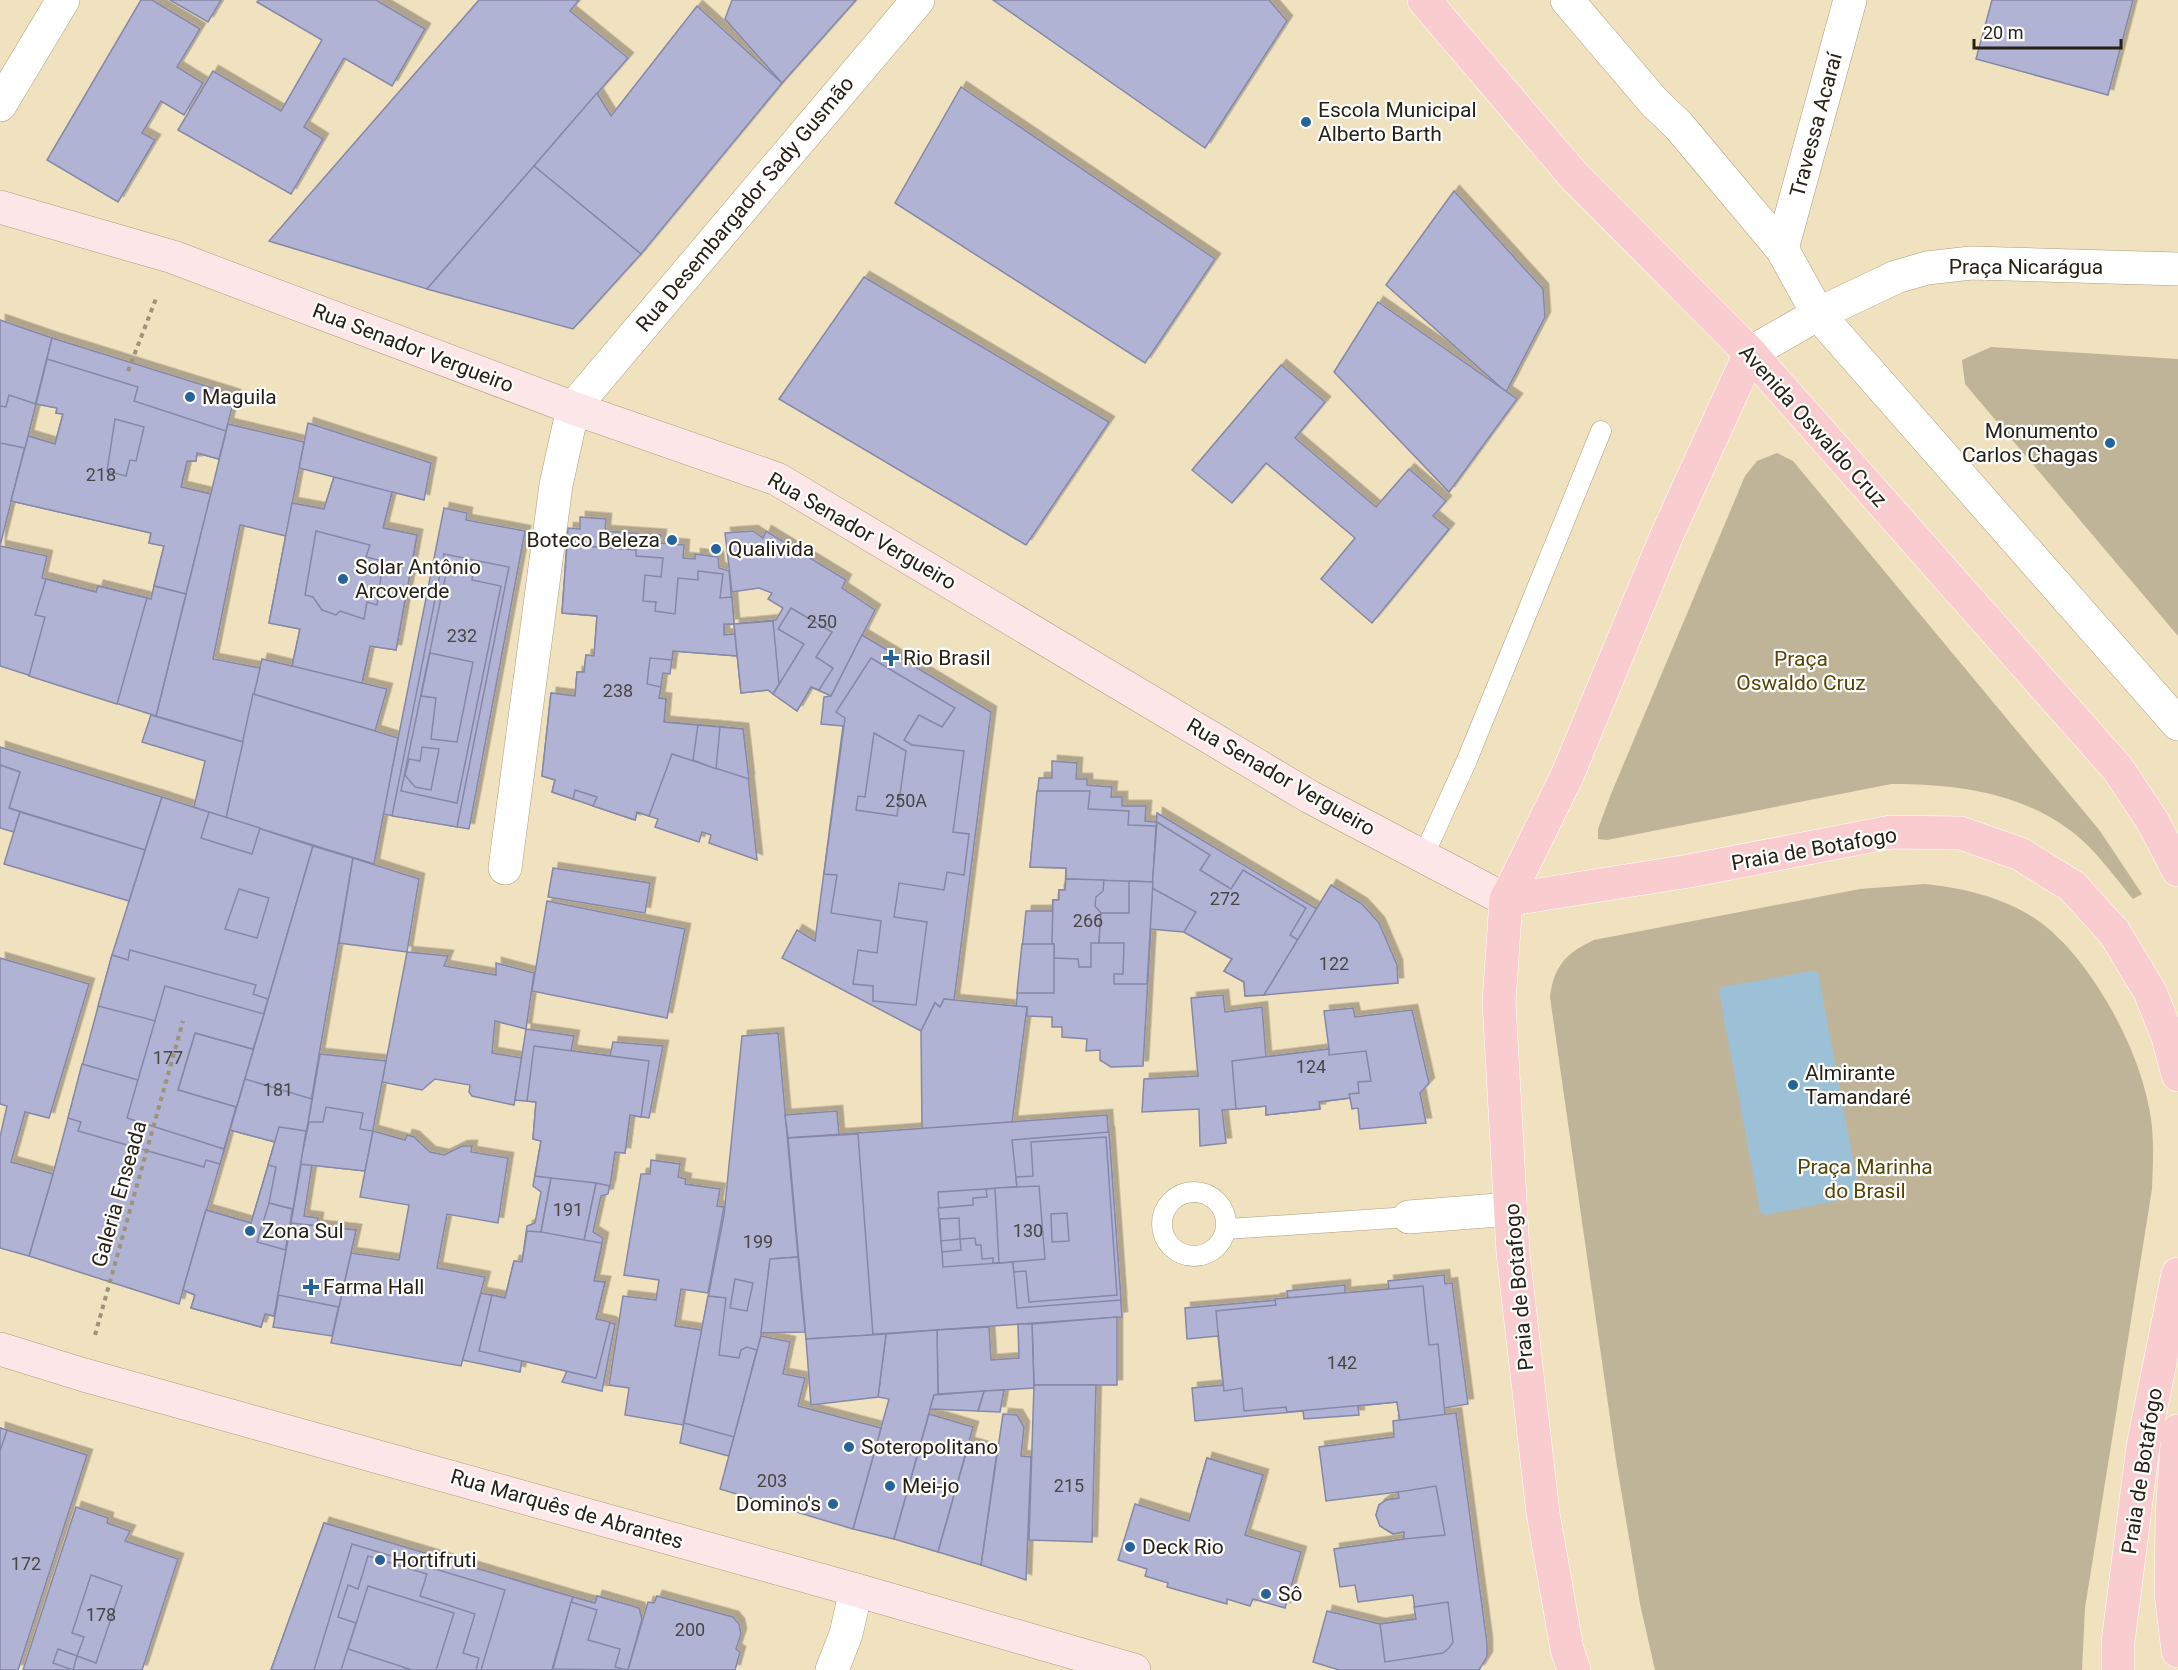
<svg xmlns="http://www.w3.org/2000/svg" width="2178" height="1670" viewBox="0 0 2178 1670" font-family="Roboto,sans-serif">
	<defs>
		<filter id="shadow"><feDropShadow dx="5.5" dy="-5.5" stdDeviation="0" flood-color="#0004"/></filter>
	</defs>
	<rect width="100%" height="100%" fill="#f0e1bf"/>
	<g fill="#bfb498">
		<path d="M1991 347 2178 359V636L1965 384 1962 360Z"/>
		<path d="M1777 453 1793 461 2100 831 2142 894 2133 899C2113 875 2093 846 2067 828 2015 791 1952 784 1891 784L1607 840 1598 839V829L1611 794 1745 476 1757 461Z"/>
		<path d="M1925 884C1964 888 2007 898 2040 922 2090 959 2136 1043 2148 1103 2155 1132 2153 1160 2152 1189L2085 1608 2082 1670H1655L1640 1604 1616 1460 1550 997C1554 966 1566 953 1594 940L1860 889Z"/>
	</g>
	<path fill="#9cc1d6" d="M1812 971 1818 972 1859 1192 1856 1197 1765 1215 1760 1211 1719 992 1721 987Z"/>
	<g fill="#b1b3d5" stroke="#8688a8" stroke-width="1.5" filter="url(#shadow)">
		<path d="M141 0H152L200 29 177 67 203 83 184 115 161 101 142 133 155 140 118 202 47 160Z"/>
		<path d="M170 0H221L208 22Z"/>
		<path d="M259 0H376L425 29 392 86 344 58 304 127 323 139 291 194 178 130 213 71 281 111 322 40 257 2Z"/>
		<path d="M479 0H579L570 11 628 58 427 289 269 241Z"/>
		<path d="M732 0H856L782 83 725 19Z"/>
		<path d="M993 0H1269L1287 21 1205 148Z"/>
		<path d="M1992 0H2133L2108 95 1976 59Z"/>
		<path d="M697 6 782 83 641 254 534 166 597 93 611 116Z"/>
		<path d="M961 87 1215 259 1145 363 895 203Z"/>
		<path d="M534 166 641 254 573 329 427 289Z"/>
		<path d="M1454 191 1543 289 1545 317 1506 392 1386 285Z"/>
		<path d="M864 277 1109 422 1026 545 779 399Z"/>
		<path d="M1378 302 1517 399 1449 492 1334 372Z"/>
		<path d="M0 320 52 338 0 546Z"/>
		<path d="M52 338 235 395 219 459 197 453 196 461H187L181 487 211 494 186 594 154 586 164 546 149 543 151 533 11 501 28 436 55 444 63 414 56 413 57 408 36 404Z"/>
		<path d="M47 359 138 387 134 401 226 431 219 459 197 453 196 461H187L181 487 211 494 186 594 154 586 164 546 149 543 151 533 11 501 28 436 55 444 63 414 56 413 57 408 36 404Z"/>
		<path d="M1281 365 1325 402 1295 438 1376 507 1409 469 1446 501 1433 516 1449 529 1372 623 1321 579 1355 538 1266 463 1232 503 1192 470Z"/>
		<path d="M9 395 36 404 25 448 0 443V406L6 407Z"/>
		<path d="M115 419 144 427 136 461 130 460 126 476 107 471Z"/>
		<path d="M308 423 431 463 424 500 392 492 383 528 417 535 396 650 370 646 362 683 387 689 375 731 253 694 262 659 292 666 300 629 269 623 292 503 324 509 334 477 299 468Z"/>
		<path d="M228 424 304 442 286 536 240 525 213 659 260 668 243 742 156 716Z"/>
		<path d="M334 477 392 492 383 528 417 535 396 650 370 646 362 683 292 666 300 629 269 623 292 503 324 509Z"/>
		<path d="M444 508 467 513 466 520 525 531 469 829 383 814Z"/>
		<path d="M580 517 606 519 605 531 661 535 660 543 684 545 683 558 695 559V554L718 557 719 568 729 571 734 624H724V635L735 634 737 656 673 651 670 674 663 673 659 698 666 699 664 722 743 729 757 860 709 843 711 835 702 832 699 842 655 827 658 819 637 812 635 820 552 792 555 780 542 776 551 693 575 696 577 672H584L586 655 594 656 597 616 562 613 568 528 580 529Z"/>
		<path d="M316 531 370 545 366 557 383 561 377 605 367 602 364 619 340 611 336 615 322 610 313 597 305 595Z"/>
		<path d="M753 531 763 538 766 531 846 580 842 588 875 610 831 696 811 687 797 711 768 690 741 693 734 624 776 620 783 608 768 599 772 593 759 588 732 592 725 533Z"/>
		<path d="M567 545 636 550V556L663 558 661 577 645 575 643 601 656 602 655 611 675 614 678 578 698 580V571L723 574 720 598 732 597 734 624H724V635L735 634 737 656 673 651 672 660 650 658 647 684 661 687 659 698 666 699 664 722 743 729 749 779 672 754 649 816 637 812 635 820 593 806 597 797 575 790 573 799 552 792 555 780 542 776 551 693 575 696 577 672H584L586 655 594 656 597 616 562 613Z"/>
		<path d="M0 546 47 556 42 578 96 592 98 586 151 599 154 586 186 594 156 716 0 666Z"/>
		<path d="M444 554 509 567 457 827 392 816Z"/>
		<path d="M447 569 473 574 472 580 501 586 457 803 401 791Z"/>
		<path d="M46 579 96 592 98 586 147 598 117 704 29 676 45 617 35 615Z"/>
		<path d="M791 608 832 632 816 657 833 668 819 690 811 687 797 711 773 694 804 644 778 629Z"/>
		<path d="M773 621 779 684 773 694 768 690 741 693 734 624Z"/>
		<path d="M862 635 991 712 954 1000 944 999 940 1007 935 1003 921 1031 782 958 797 930 815 941 843 726 821 724 824 697 831 696Z"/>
		<path d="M430 653 473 662 457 742 431 739 436 698 421 696Z"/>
		<path d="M871 658 955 708 942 727 919 715 904 740 912 745 964 751 953 832 969 834 964 875 947 872 944 890 899 883 894 917 927 922 916 1005 873 1001V986L853 984 858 950 877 953 881 921 831 913 837 875 824 874 845 718 836 712Z"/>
		<path d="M253 694 398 738 374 864 226 818Z"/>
		<path d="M151 715 243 742 226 818 194 807 205 761 142 742Z"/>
		<path d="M698 725 720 727 716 769 693 760Z"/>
		<path d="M874 733 906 751 897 816 856 810 858 796 865 797Z"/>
		<path d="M0 747 162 797 145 850 9 808 20 772 0 765Z"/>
		<path d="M422 747 439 749 431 790 415 787 405 775 409 759 420 761Z"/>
		<path d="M1052 761 1077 763 1076 779H1087V785L1112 787 1111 797H1122V806H1146L1145 821 1157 822 1143 1066 1111 1067 1100 1060V1050L1086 1051 1087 1039 1062 1037V1027H1052V1017L1027 1016V1007H1016L1026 911H1052L1053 900H1059V890H1065L1066 868 1030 867 1039 778H1052Z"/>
		<path d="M0 765 20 772 9 808 20 812 14 832 0 828Z"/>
		<path d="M1037 791H1090L1088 809 1129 811 1128 825 1156 826 1153 882 1066 879V868L1030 867Z"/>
		<path d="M162 797 313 846 179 1304 29 1256 53 1174 112 955Z"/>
		<path d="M20 812 145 850 129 901 4 864Z"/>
		<path d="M209 812 260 828 252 854 201 838Z"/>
		<path d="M1157 813 1317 909 1264 995 1245 996 1244 982 1224 971 1232 959 1184 932 1150 929Z"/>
		<path d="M1157 822 1210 855 1200 870 1231 889 1243 870 1306 908 1290 935 1298 940 1264 995 1245 996 1244 982 1224 971 1232 959 1184 932 1196 912 1152 888Z"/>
		<path d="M313 846 353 858 274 1316 265 1314 261 1327 191 1308 195 1295 183 1290 206 1210 251 1223 275 1142 230 1130Z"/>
		<path d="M353 858 419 879 407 952 339 943Z"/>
		<path d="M553 868 650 883 645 913 548 897Z"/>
		<path d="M1066 879 1104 880 1103 891 1096 897 1095 906 1101 913 1099 943H1091V967H1079L1078 959 1054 958V944H1052L1053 900H1059V890H1065Z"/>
		<path d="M1129 881 1153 882 1147 984H1114V974H1123L1124 943H1099L1101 913H1129Z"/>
		<path d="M1331 885 1362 904 1379 923 1397 965 1398 983 1264 995Z"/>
		<path d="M239 889 269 898 257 938 225 929Z"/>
		<path d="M547 901 685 929 667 1018 532 991Z"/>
		<path d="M1022 944H1054V993H1017Z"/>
		<path d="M130 950 256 985 253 994 268 999 253 1049 195 1033 178 1090 236 1107 220 1164 206 1160 204 1167 78 1131 81 1122 68 1118 82 1064 138 1080 156 1021 98 1006 112 955 128 960Z"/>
		<path d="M407 952 448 956 444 966 496 975V963L534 973 526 1029 495 1021 492 1053 522 1058 514 1105 472 1096 469 1092 470 1085 435 1079 422 1090 382 1082Z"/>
		<path d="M0 958 89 984 49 1118 25 1112 11 1162 53 1174 29 1256 0 1248V1137L7 1106 0 1104Z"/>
		<path d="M165 986 264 1014 253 1049 195 1033 178 1090 236 1107 224 1149 127 1118Z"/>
		<path d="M1223 995 1225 1012 1262 1007 1266 1057 1329 1049 1324 1011 1353 1008 1355 1017 1412 1010 1429 1083 1420 1093 1426 1123 1360 1129 1358 1108 1352 1109 1350 1098 1319 1102 1320 1109 1266 1115V1106L1236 1109 1222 1110 1226 1143 1200 1146 1199 1109 1142 1112 1144 1079 1198 1076 1191 998Z"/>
		<path d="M944 999 1027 1007 1012 1122 922 1129 921 1031 935 1003 940 1007Z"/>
		<path d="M526 1029 574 1036 571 1051 610 1056 613 1042 663 1046 649 1118 630 1115 625 1153 615 1152 608 1194 601 1196 593 1232 603 1238 594 1281 605 1282 596 1319 615 1324 602 1391 562 1382 567 1371 522 1360 520 1372 462 1360 481 1293 505 1298 514 1261 522 1262 527 1226 535 1223 541 1192 533 1186 541 1141 533 1139 536 1102 515 1100Z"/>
		<path d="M778 1033 798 1257 770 1259 761 1336 729 1456 680 1443 724 1215 742 1036Z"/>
		<path d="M534 1046 649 1061 641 1117 630 1115 625 1153 615 1152 610 1186 596 1183 584 1240 602 1243 594 1281 605 1282 596 1319 610 1322 596 1378 479 1351 492 1295 505 1298 514 1261 522 1262 527 1231 541 1232 551 1178 535 1176 541 1141 533 1139 536 1102 527 1101Z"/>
		<path d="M1329 1049V1055L1366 1051 1371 1081 1358 1082 1359 1093 1349 1094 1350 1098 1319 1102 1320 1109 1266 1115V1106L1236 1109 1232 1061Z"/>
		<path d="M320 1054 386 1061 365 1171 312 1165 304 1216 318 1218 317 1226 356 1230 332 1336 273 1327Z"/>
		<path d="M245 1079 312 1099 293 1209 269 1203 257 1242 286 1250 274 1316 265 1314 261 1327 191 1308 195 1295 183 1290 206 1210 251 1223 275 1142 230 1130Z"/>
		<path d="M326 1107 363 1113 360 1129 373 1131 365 1171 300 1164 309 1122H323Z"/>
		<path d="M837 1111 839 1135 788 1138 785 1115Z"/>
		<path d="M1107 1115 1122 1317 806 1339 788 1138Z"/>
		<path d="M279 1127 306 1131 293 1209 269 1203 276 1167 268 1165Z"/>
		<path d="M373 1131 405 1140 407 1135 414 1137 430 1152 444 1155 462 1146H472L471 1152 508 1158 498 1223 447 1214 437 1268 485 1277 461 1366 331 1343 351 1253 399 1260 409 1205 360 1197Z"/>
		<path d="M1109 1132 1121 1300 1017 1308 1013 1262 943 1267 938 1192 1017 1187 1012 1140Z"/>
		<path d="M858 1134 873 1335 806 1339 788 1138Z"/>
		<path d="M1106 1137 1117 1295 1029 1302 1026 1271 1014 1272 1013 1262 993 1263V1258L982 1259 981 1245H976L975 1238 960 1239 961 1250 942 1252 938 1208 973 1205V1198L987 1197 986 1189 1017 1187 1016 1177 1033 1176 1031 1142Z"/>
		<path d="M651 1160 680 1164 678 1177 686 1179 685 1184 720 1189 717 1206 724 1207 708 1293 681 1289 675 1326 702 1330 683 1425 625 1415 629 1388 609 1385 623 1296 656 1300 659 1280 624 1275 641 1174H650Z"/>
		<path d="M551 1178 596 1183 584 1240 541 1232Z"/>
		<path d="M1039 1186 1045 1259 999 1263 995 1188Z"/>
		<path d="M1067 1213 1069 1241 1052 1242 1051 1214Z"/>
		<path d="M959 1218 960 1239 941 1241 940 1219Z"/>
		<path d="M291 1223 356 1230 339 1307 278 1295Z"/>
		<path d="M798 1257 805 1332 761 1333 770 1259Z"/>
		<path d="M1444 1275 1445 1284 1452 1283 1468 1404 1444 1408 1445 1415 1400 1421 1397 1402 1358 1406 1359 1415 1304 1419 1303 1411 1195 1421 1192 1388 1223 1385 1218 1336 1187 1339 1185 1308 1288 1299 1287 1291 1345 1285V1293L1389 1289 1388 1281Z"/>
		<path d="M735 1279 753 1283 747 1311 730 1308Z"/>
		<path d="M1423 1286 1429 1345 1438 1344 1445 1415 1400 1421 1397 1402 1287 1412 1286 1407 1244 1411 1242 1388 1224 1391 1216 1311 1276 1305 1275 1299Z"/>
		<path d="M708 1296 726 1298 719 1355 739 1358 741 1350 747 1347 757 1350 734 1437 684 1423Z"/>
		<path d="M1117 1317V1385H1034L1032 1324Z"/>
		<path d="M1018 1324H1032L1034 1388 938 1394 937 1330 989 1327 991 1360 1019 1358Z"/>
		<path d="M937 1330 938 1394 934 1395 894 1539 853 1529 889 1399 878 1397 886 1334Z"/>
		<path d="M886 1334 878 1397 811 1405 806 1339Z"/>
		<path d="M761 1336 790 1342 783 1374 805 1378 798 1406 881 1428 853 1529 720 1489Z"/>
		<path d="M1034 1385H1096L1092 1542 1029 1540Z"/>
		<path d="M1004 1390 1000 1412 978 1411 984 1391Z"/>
		<path d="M984 1391 978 1411 930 1409 934 1395Z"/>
		<path d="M1456 1413 1487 1643V1657L1479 1670H1339L1313 1662 1327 1611 1380 1624 1416 1619 1413 1595 1358 1602 1355 1585 1340 1587 1334 1549 1404 1539V1532L1393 1534 1380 1526 1376 1515 1379 1505 1386 1500 1399 1498 1398 1492 1326 1501 1319 1447 1394 1437 1393 1421Z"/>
		<path d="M929 1414 973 1427 938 1552 894 1539Z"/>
		<path d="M1003 1414 1017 1415 1024 1427 1021 1456 1031 1457 1026 1580 981 1565Z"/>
		<path d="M0 1428 87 1455 18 1670H0Z"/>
		<path d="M0 1428 7 1430 0 1451Z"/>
		<path d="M969 1443 997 1451 981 1565 938 1552Z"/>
		<path d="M1207 1458 1263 1475 1254 1507 1238 1502 1232 1519 1240 1522 1230 1559 1191 1547 1206 1495 1197 1492Z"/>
		<path d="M1207 1458 1263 1475 1245 1535 1301 1552 1285 1608 1253 1599 1250 1606 1227 1599V1604L1167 1587 1168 1583 1145 1576 1147 1569 1118 1560 1135 1504 1189 1521Z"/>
		<path d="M1436 1486 1445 1535 1404 1539V1532L1393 1534 1380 1526 1376 1515 1379 1505 1386 1500 1399 1498 1398 1492Z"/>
		<path d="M76 1507 108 1518 107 1523 130 1531 125 1541 178 1559 142 1670H23Z"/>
		<path d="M324 1523 573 1597 552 1670H271Z"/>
		<path d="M324 1523 573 1597 552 1670H271Z"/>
		<path d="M352 1544 505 1590 481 1670H314Z"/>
		<path d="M368 1556 427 1574 420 1596 475 1614 463 1653 479 1658 476 1670H412L405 1668V1670H341L356 1623 338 1617 348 1585 358 1589Z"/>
		<path d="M91 1575 122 1586 96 1663 77 1656 84 1637 72 1633Z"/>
		<path d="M368 1586 454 1613 436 1670H412L348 1649Z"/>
		<path d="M597 1596 639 1608 642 1619 628 1670 553 1669 573 1597 595 1603Z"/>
		<path d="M597 1596 639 1608 642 1619 628 1670H552L573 1597 595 1603Z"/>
		<path d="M657 1596 733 1617 739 1624 741 1634 736 1649 740 1652 735 1670H628L648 1602 654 1603Z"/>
		<path d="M571 1602 597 1610 588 1640 620 1649 615 1667 627 1670 553 1669Z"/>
		<path d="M1448 1602 1453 1642 1449 1648 1443 1653 1385 1662 1380 1624 1416 1619 1414 1607Z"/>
		<path d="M58 1649 77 1656 73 1670 53 1663Z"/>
	</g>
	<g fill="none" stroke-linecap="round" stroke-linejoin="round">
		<g stroke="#ac9e7d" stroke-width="21">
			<g id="lane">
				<path d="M1423 857 1467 760 1601 431"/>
				<circle cx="1194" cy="1224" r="32"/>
				<path d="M1227 1229 1409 1217"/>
			</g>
		</g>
		<g stroke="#ac9e7d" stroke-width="34">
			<g id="street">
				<path d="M1567 0 1654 102 1679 126 1782 249 1818 314 2178 724"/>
				<path d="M0 105 63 0"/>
				<path d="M1782 249 1850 0"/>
				<path d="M1750 353 1818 314 1896 277 1927 268 1971 263 2178 269"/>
				<path d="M505 868 556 485 573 408 918 0"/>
				<path d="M1409 1217 1511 1209"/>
				<path d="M832 1670 846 1634 856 1590"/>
			</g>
		</g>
		<g stroke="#ac9e7d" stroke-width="34">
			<g id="secondary">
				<path d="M0 207 173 257 573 408 777 479 1310 797 1506 900"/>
				<path d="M0 1349 84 1375 856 1590 1134 1670"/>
			</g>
		</g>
		<g stroke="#fff" stroke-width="34">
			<g id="primary">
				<path d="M1424 0 1574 176 1750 353 2118 769 2153 822 2178 870"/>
				<path d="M1506 900 1689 871 1891 832 1961 833 2020 854 2072 886 2114 932 2150 992 2168 1037 2178 1075"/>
				<path d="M2178 1431 2172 1514 2171 1594 2178 1651"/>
				<path d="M1574 1670 1567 1649 1543 1513 1513 1253 1499 1002 1506 900 1567 776 1666 537 1750 353"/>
				<path d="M2118 1670V1642L2143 1446 2178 1274"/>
			</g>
		</g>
		<g stroke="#9e9379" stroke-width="4" stroke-dasharray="4.5 4.5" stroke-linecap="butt">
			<path d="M128 371 157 296"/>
			<path d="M95 1335 183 1021"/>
		</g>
		<use href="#lane" stroke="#fff" stroke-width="20"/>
		<use href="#street" stroke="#fff" stroke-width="33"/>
		<use href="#secondary" stroke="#fce6e8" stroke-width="33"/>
		<use href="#primary" stroke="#f9cdd0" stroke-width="33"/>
	</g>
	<g fill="#256399" stroke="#fff" stroke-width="2">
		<circle cx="1306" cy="122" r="6"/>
		<circle cx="190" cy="397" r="6"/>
		<circle cx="2110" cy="443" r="6"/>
		<circle cx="672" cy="540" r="6"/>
		<circle cx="716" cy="549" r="6"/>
		<circle cx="343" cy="579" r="6"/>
		<path d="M888 649h6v6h6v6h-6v6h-6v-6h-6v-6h6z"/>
		<circle cx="1793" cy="1085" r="6"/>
		<circle cx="250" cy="1231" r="6"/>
		<path d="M308 1278h6v6h6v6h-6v6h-6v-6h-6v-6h6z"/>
		<circle cx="849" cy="1447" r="6"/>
		<circle cx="890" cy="1486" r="6"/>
		<circle cx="833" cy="1504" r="6"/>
		<circle cx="1130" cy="1547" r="6"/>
		<circle cx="380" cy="1560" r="6"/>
		<circle cx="1266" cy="1594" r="6"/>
	</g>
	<g text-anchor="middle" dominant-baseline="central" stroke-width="4.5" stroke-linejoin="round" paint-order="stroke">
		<g font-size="18" fill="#494644">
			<text x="101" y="474">218</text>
			<text x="822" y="621">250</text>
			<text x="462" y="635">232</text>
			<text x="618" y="690">238</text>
			<text x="906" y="800">250A</text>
			<text x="1225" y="898">272</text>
			<text x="1088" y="920">266</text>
			<text x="1334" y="963">122</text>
			<text x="168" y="1057">177</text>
			<text x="1311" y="1066">124</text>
			<text x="278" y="1089">181</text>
			<text x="568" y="1209">191</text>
			<text x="1028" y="1230">130</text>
			<text x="758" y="1241">199</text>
			<text x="1342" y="1362">142</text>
			<text x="772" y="1480">203</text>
			<text x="1069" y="1485">215</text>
			<text x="26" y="1563">172</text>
			<text x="101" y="1614">178</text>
			<text x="690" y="1629">200</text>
		</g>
		<g font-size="21" fill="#262114" stroke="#fff" text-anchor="start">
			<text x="1318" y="110">Escola Municipal<tspan x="1318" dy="24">Alberto Barth</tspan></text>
			<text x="202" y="397">Maguila</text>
			<text x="2098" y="431" text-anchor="end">Monumento<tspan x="2098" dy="24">Carlos Chagas</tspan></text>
			<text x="660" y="540" text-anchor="end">Boteco Beleza</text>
			<text x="728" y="549">Qualivida</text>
			<text x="355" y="567">Solar Antônio<tspan x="355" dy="24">Arcoverde</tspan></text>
			<text x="903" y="658">Rio Brasil</text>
			<text x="1805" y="1073">Almirante<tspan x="1805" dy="24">Tamandaré</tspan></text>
			<text x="262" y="1231">Zona Sul</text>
			<text x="323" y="1287">Farma Hall</text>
			<text x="861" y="1447">Soteropolitano</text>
			<text x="902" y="1486">Mei-jo</text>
			<text x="821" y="1504" text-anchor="end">Domino's</text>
			<text x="1142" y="1547">Deck Rio</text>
			<text x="392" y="1560">Hortifruti</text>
			<text x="1278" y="1594">Sô</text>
		</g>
		<g font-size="21" fill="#262114" stroke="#fff">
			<text transform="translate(1816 125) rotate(-75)">Travessa Acaraí</text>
			<text transform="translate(745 204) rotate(-50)">Rua Desembargador Sady Gusmão</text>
			<text x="2026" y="267">Praça Nicarágua</text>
			<text transform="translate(413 348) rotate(21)">Rua Senador Vergueiro</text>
			<text transform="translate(1813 426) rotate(48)">Avenida Oswaldo Cruz</text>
			<text transform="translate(862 531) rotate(30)">Rua Senador Vergueiro</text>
			<text transform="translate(1281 777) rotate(30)">Rua Senador Vergueiro</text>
			<text transform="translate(1814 849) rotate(-10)">Praia de Botafogo</text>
			<text transform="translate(119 1194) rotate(-74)">Galeria Enseada</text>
			<text transform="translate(1519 1287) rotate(-95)">Praia de Botafogo</text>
			<text transform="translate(2142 1471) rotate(-81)">Praia de Botafogo</text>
			<text transform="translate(567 1509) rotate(16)">Rua Marquês de Abrantes</text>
		</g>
		<g font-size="21" fill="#584302" stroke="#fff">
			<text x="1801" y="659">Praça<tspan x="1801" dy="24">Oswaldo Cruz</tspan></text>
			<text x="1865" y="1167">Praça Marinha<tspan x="1865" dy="24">do Brasil</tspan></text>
		</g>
	</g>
	<path d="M1974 39v9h147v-9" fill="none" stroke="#262114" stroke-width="3"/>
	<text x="1983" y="39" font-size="18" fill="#262114" stroke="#ffffff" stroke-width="4.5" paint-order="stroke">20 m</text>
</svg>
